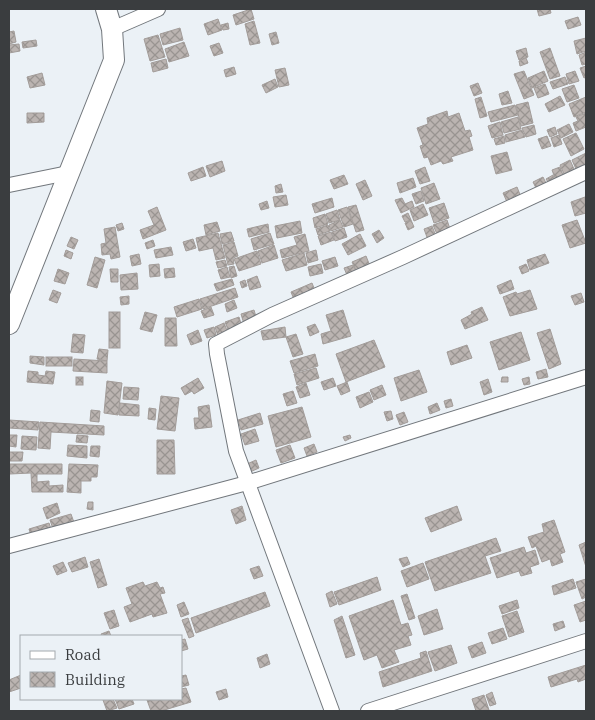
<svg xmlns="http://www.w3.org/2000/svg" width="595" height="720" viewBox="0 0 595 720" font-family="'IBM Plex Serif',serif">
	<defs>
		<pattern id="building-cross-hatch" width="8" height="8" patternUnits="userSpaceOnUse" patternTransform="scale(1.25)"><rect width="8" height="8" fill="#bbb4b1"/><path d="M0 0l8 8M0 8l8-8" fill="none" stroke="#999491"/></pattern>
	</defs>
	<rect width="100%" height="100%" fill="#ebf1f6"/>
	<g fill="url(#building-cross-hatch)" stroke="#a29c99">
		<path d="M251 9 254 19 236 25 233 15Z"/>
		<path d="M537 9H550L551 13 539 16Z"/>
		<path d="M578 17 581 25 568 29 565 21Z"/>
		<path d="M218 19 222 30 208 35 204 24Z"/>
		<path d="M254 21 260 43 250 45 245 24Z"/>
		<path d="M228 23 229 29 223 30 221 25Z"/>
		<path d="M180 28 183 40 163 45 160 34Z"/>
		<path d="M14 31 16 42 9 44V32Z"/>
		<path d="M276 32 279 43 272 45 269 34Z"/>
		<path d="M158 35 165 57 150 61 144 39Z"/>
		<path d="M586 38V51L577 54 574 41Z"/>
		<path d="M36 40 37 46 23 48 22 42Z"/>
		<path d="M184 42 189 56 169 62 165 49Z"/>
		<path d="M219 43 223 53 214 56 210 46Z"/>
		<path d="M19 44 20 51 9 53V45Z"/>
		<path d="M526 48 528 57 519 60 516 51Z"/>
		<path d="M550 48 560 76 550 79 540 52Z"/>
		<path d="M586 52V64L582 65 579 55Z"/>
		<path d="M526 58 528 63 520 66 519 61Z"/>
		<path d="M166 59 168 68 153 72 151 63Z"/>
		<path d="M586 66V77L584 78 580 68Z"/>
		<path d="M234 67 236 74 226 77 224 70Z"/>
		<path d="M285 68 289 85 279 87 275 70Z"/>
		<path d="M524 71 534 95 524 99 514 74Z"/>
		<path d="M544 71 548 81 532 88 528 78Z"/>
		<path d="M575 71 579 81 569 84 566 74Z"/>
		<path d="M42 73 45 85 30 88 27 77Z"/>
		<path d="M565 77 568 84 553 89 550 82Z"/>
		<path d="M275 79 278 87 266 93 262 85Z"/>
		<path d="M478 83 482 93 474 96 470 86Z"/>
		<path d="M545 84 549 94 538 98 534 88Z"/>
		<path d="M574 85 579 98 567 102 562 89Z"/>
		<path d="M508 91 512 103 502 105 499 94Z"/>
		<path d="M560 96 565 105 549 112 545 104Z"/>
		<path d="M481 97 487 116 480 118 475 99Z"/>
		<path d="M586 97V112L574 117 569 104Z"/>
		<path d="M528 102 533 123 521 126 516 105Z"/>
		<path d="M515 105 518 115 491 122 488 112Z"/>
		<path d="M447 111 448 117 459 113 465 131 470 130 472 136 469 137 473 150 451 157 453 161 443 164 441 161 431 165 428 157 424 158 420 146 423 145 417 128 428 124 427 118Z"/>
		<path d="M27 113H44V122L27 123Z"/>
		<path d="M586 113V127L576 131 573 123 578 121 576 117Z"/>
		<path d="M518 117 521 129 504 133 501 122Z"/>
		<path d="M500 122 503 135 492 138 488 126Z"/>
		<path d="M569 124 573 132 561 138 557 130Z"/>
		<path d="M534 125 536 134 526 137 522 128Z"/>
		<path d="M555 127 557 134 550 137 547 130Z"/>
		<path d="M522 130 525 137 506 142 505 135Z"/>
		<path d="M576 133 584 149 571 156 563 139Z"/>
		<path d="M559 135 562 144 554 147 551 138Z"/>
		<path d="M504 136 505 143 496 145 494 139Z"/>
		<path d="M547 136 551 146 542 149 538 139Z"/>
		<path d="M507 152 512 170 496 174 491 156Z"/>
		<path d="M586 153V164L576 169 572 160Z"/>
		<path d="M570 160 574 169 564 174 560 165Z"/>
		<path d="M222 161 225 171 210 177 206 166Z"/>
		<path d="M203 167 206 176 191 181 188 173Z"/>
		<path d="M425 167 430 181 420 184 415 171Z"/>
		<path d="M560 167 563 175 555 178 552 170Z"/>
		<path d="M344 175 348 184 334 189 330 180Z"/>
		<path d="M553 175 554 179 548 182 546 179Z"/>
		<path d="M543 177 546 183 536 188 533 182Z"/>
		<path d="M413 178 416 187 400 193 397 183Z"/>
		<path d="M365 180 372 196 363 200 356 184Z"/>
		<path d="M434 183 440 199 426 204 421 188Z"/>
		<path d="M281 184 283 192 276 193 275 186Z"/>
		<path d="M517 187 521 197 507 202 503 193Z"/>
		<path d="M421 191 424 201 416 204 412 194Z"/>
		<path d="M286 195 288 205 275 207 273 197Z"/>
		<path d="M585 197 586 213 575 216 571 202Z"/>
		<path d="M332 198 334 207 315 213 312 204Z"/>
		<path d="M402 198 405 204 412 201 414 207 401 213 395 200Z"/>
		<path d="M267 201 269 208 261 210 259 204Z"/>
		<path d="M444 203 449 218 434 223 429 208Z"/>
		<path d="M423 204 428 215 414 221 410 210Z"/>
		<path d="M356 205 364 230 356 232 348 207Z"/>
		<path d="M157 207 166 230 143 239 140 230 154 225 148 211Z"/>
		<path d="M347 207 353 224 344 227 338 210Z"/>
		<path d="M337 210 340 220 329 223 326 214Z"/>
		<path d="M408 213 411 220 405 222 402 216Z"/>
		<path d="M325 214 328 224 315 228 313 218Z"/>
		<path d="M340 220 343 227 331 231 329 225Z"/>
		<path d="M411 220 414 227 408 230 405 223Z"/>
		<path d="M447 220 450 229 437 234 433 225Z"/>
		<path d="M577 220 586 243 570 248 562 225Z"/>
		<path d="M300 221 302 233 277 238 275 226Z"/>
		<path d="M217 222 220 231 206 235 204 225Z"/>
		<path d="M122 223 124 229 118 231 116 225Z"/>
		<path d="M268 224 269 232 249 237 247 229Z"/>
		<path d="M328 225 330 231 318 235 316 229Z"/>
		<path d="M432 226 436 236 428 240 424 229Z"/>
		<path d="M115 227 120 257 111 259 110 254 102 255 101 244 106 243 104 229Z"/>
		<path d="M344 228 347 237 335 241 332 232Z"/>
		<path d="M379 230 384 238 377 243 372 234Z"/>
		<path d="M231 232 234 241 222 244 220 234Z"/>
		<path d="M331 232 334 240 321 245 318 236Z"/>
		<path d="M218 233 225 258 216 260 213 248 199 251 196 238Z"/>
		<path d="M270 233 274 244 254 250 251 239Z"/>
		<path d="M305 234 309 251 282 258 280 250 297 245 294 237Z"/>
		<path d="M360 234 366 246 348 255 342 244Z"/>
		<path d="M71 237 78 240 74 249 67 246Z"/>
		<path d="M193 239 196 248 186 251 183 242Z"/>
		<path d="M153 240 155 246 147 249 145 243Z"/>
		<path d="M234 242 238 256 233 258 234 264 228 265 223 245Z"/>
		<path d="M274 245 278 258 262 263 258 251Z"/>
		<path d="M171 247 173 255 156 258 154 250Z"/>
		<path d="M66 250 73 253 71 259 64 256Z"/>
		<path d="M316 250 318 260 308 263 306 253Z"/>
		<path d="M257 251 261 264 239 271 234 259Z"/>
		<path d="M304 253 307 265 286 271 282 260Z"/>
		<path d="M139 254 141 264 132 266 130 256Z"/>
		<path d="M545 254 549 263 530 270 527 260Z"/>
		<path d="M366 256 370 266 357 272 352 262Z"/>
		<path d="M95 257 105 260 97 288 87 285Z"/>
		<path d="M335 257 338 266 325 270 322 261Z"/>
		<path d="M225 260 227 266 218 268 216 262Z"/>
		<path d="M159 264 160 276 150 277 149 265Z"/>
		<path d="M321 264 323 273 310 276 308 267Z"/>
		<path d="M526 264 529 271 522 274 519 267Z"/>
		<path d="M353 265 356 271 347 275 344 268Z"/>
		<path d="M234 266 237 276 231 278 229 267Z"/>
		<path d="M227 267 230 277 221 279 218 270Z"/>
		<path d="M174 268 175 277 165 278 164 269Z"/>
		<path d="M58 269 69 273 65 284 54 281Z"/>
		<path d="M110 269H118V282H111Z"/>
		<path d="M137 273 138 289 121 290 120 275Z"/>
		<path d="M257 276 261 287 250 290 247 280Z"/>
		<path d="M232 279 234 285 217 291 214 284Z"/>
		<path d="M245 280 247 286 242 288 240 282Z"/>
		<path d="M511 280 514 289 500 294 497 286Z"/>
		<path d="M312 283 316 293 295 302 291 292Z"/>
		<path d="M235 288 238 297 203 309 200 299Z"/>
		<path d="M53 290 61 293 57 303 49 300Z"/>
		<path d="M530 290 537 309 510 316 503 297 516 292 517 294Z"/>
		<path d="M581 293 584 302 575 305 571 296Z"/>
		<path d="M129 296V304L121 305 120 297Z"/>
		<path d="M199 299 202 309 177 317 174 307Z"/>
		<path d="M234 300 237 308 227 312 225 304Z"/>
		<path d="M211 307 214 315 204 318 201 311Z"/>
		<path d="M482 307 488 320 465 329 461 320 472 314 471 312Z"/>
		<path d="M254 310 257 320 244 324 241 314Z"/>
		<path d="M343 310 351 336 323 344 321 334 331 331 326 315Z"/>
		<rect x="109" y="312" width="11" height="36"/>
		<path d="M145 312 157 315 152 332 140 329Z"/>
		<path d="M239 317 242 327 229 332 225 322Z"/>
		<path d="M165 318H176L177 346H165Z"/>
		<path d="M224 323 228 333 218 336 215 327Z"/>
		<path d="M315 324 319 332 310 336 307 327Z"/>
		<path d="M214 327 216 335 207 338 204 330Z"/>
		<path d="M285 327 286 337 263 340 261 331Z"/>
		<path d="M550 329 561 364 549 369 537 333Z"/>
		<path d="M198 330 202 341 191 345 187 335Z"/>
		<path d="M521 332 530 360 499 370 490 342Z"/>
		<path d="M73 334 85 335 83 353 71 352Z"/>
		<path d="M296 334 303 354 293 357 286 337Z"/>
		<path d="M374 340 385 367 346 382 336 354Z"/>
		<path d="M467 345 472 358 451 365 447 352Z"/>
		<path d="M99 349 108 350 107 361 97 359Z"/>
		<path d="M315 354 318 366 294 373 290 361Z"/>
		<path d="M30 356 44 357V365L30 363Z"/>
		<rect x="46" y="357" width="26" height="9"/>
		<path d="M74 359 107 361V373L73 371Z"/>
		<path d="M316 368 319 378 297 385 294 374Z"/>
		<path d="M546 369 548 377 538 379 536 372Z"/>
		<path d="M419 370 427 392 401 401 394 378Z"/>
		<path d="M28 371 38 372V375L45 376 46 371 55 372 53 384 27 382Z"/>
		<rect x="76" y="377" width="7" height="8"/>
		<path d="M502 377H508V382H501Z"/>
		<path d="M529 377 530 384 524 385 522 379Z"/>
		<path d="M198 378 204 388 194 394 192 391 185 395 181 388Z"/>
		<path d="M333 378 336 386 324 390 321 382Z"/>
		<path d="M488 379 492 392 484 395 480 382Z"/>
		<path d="M107 381 122 383 118 415 104 413Z"/>
		<path d="M347 382 350 391 341 395 337 386Z"/>
		<path d="M306 383 310 395 300 398 296 387Z"/>
		<path d="M382 385 386 395 374 400 370 390Z"/>
		<path d="M124 387 139 388 138 400 123 399Z"/>
		<path d="M293 391 297 403 287 406 283 394Z"/>
		<path d="M369 392 373 402 360 408 356 397Z"/>
		<path d="M161 396 179 398 175 431 157 429Z"/>
		<path d="M451 399 453 406 446 408 444 401Z"/>
		<path d="M120 403 139 405V416L119 415Z"/>
		<path d="M437 403 440 410 430 414 428 407Z"/>
		<path d="M209 405 212 427 195 429 194 418H199L198 407Z"/>
		<path d="M302 407 311 437 276 447 268 416Z"/>
		<path d="M149 408 156 409 155 420 148 419Z"/>
		<path d="M91 410 100 411 99 422 90 421Z"/>
		<path d="M391 411 393 419 387 421 384 412Z"/>
		<path d="M404 412 408 422 400 425 396 415Z"/>
		<path d="M260 413 263 424 241 430 238 420Z"/>
		<path d="M9 420 39 422 38 430 9 428Z"/>
		<path d="M40 422 104 426V435L51 432 50 449 38 448Z"/>
		<path d="M255 429 259 441 245 445 241 434Z"/>
		<path d="M9 435H17L16 447 9 446Z"/>
		<path d="M77 435 88 436 87 443 76 442Z"/>
		<path d="M350 435 351 438 345 441 343 437Z"/>
		<path d="M22 436 37 437 36 450 21 449Z"/>
		<path d="M157 440H174L175 474H157Z"/>
		<path d="M314 444 317 452 307 456 304 448Z"/>
		<path d="M68 445 87 446V458L67 456Z"/>
		<path d="M290 445 295 458 281 463 276 450Z"/>
		<path d="M91 446H100L99 457 90 456Z"/>
		<path d="M9 452H23L22 461H9Z"/>
		<path d="M256 460 259 468 250 472 247 464Z"/>
		<path d="M10 464H62V474H37V482L49 481V486L63 485V492H32L31 473 10 474Z"/>
		<path d="M69 464 98 465 97 477H91V481H81V493L67 492Z"/>
		<path d="M88 502H93V510L87 509Z"/>
		<path d="M57 503 60 513 47 519 43 508Z"/>
		<path d="M242 506 246 520 236 524 231 510Z"/>
		<path d="M457 506 462 520 431 532 425 518Z"/>
		<path d="M71 514 76 528 55 535 50 520Z"/>
		<path d="M554 520 565 552 560 554 563 562 552 566 550 559 542 562 536 546 532 548 528 537 544 532 542 524Z"/>
		<path d="M49 523 53 535 33 542 29 529Z"/>
		<path d="M496 538 501 551 485 556 491 573 435 591 425 562Z"/>
		<path d="M586 542V567L579 545Z"/>
		<path d="M524 547 526 553 535 550 539 564 530 567 532 573 521 576 519 571 497 578 490 558Z"/>
		<path d="M85 557 88 567 72 572 68 563Z"/>
		<path d="M407 557 410 564 403 567 399 559Z"/>
		<path d="M99 559 107 585 98 588 90 562Z"/>
		<path d="M63 562 67 571 57 575 53 566Z"/>
		<path d="M423 563 429 579 407 587 401 571Z"/>
		<path d="M259 566 263 576 254 579 250 569Z"/>
		<path d="M377 577 381 590 339 605 334 592Z"/>
		<path d="M573 579 576 588 554 595 552 586Z"/>
		<path d="M586 579V597L582 599 576 582Z"/>
		<path d="M143 582 145 586 157 582 160 588 163 587 165 593 160 594 167 613 153 617 152 614 130 622 124 607 132 604 126 588Z"/>
		<path d="M332 591 337 604 330 607 326 594Z"/>
		<path d="M265 592 270 606 196 633 191 618Z"/>
		<path d="M407 594 415 618 409 620 401 596Z"/>
		<path d="M393 600 401 625 408 623 412 635 408 636 411 645 394 650 399 662 382 668 377 655 364 660 349 616Z"/>
		<path d="M517 600 519 608 502 614 499 606Z"/>
		<path d="M586 601V620L580 622 574 605Z"/>
		<path d="M184 602 189 614 181 617 177 605Z"/>
		<path d="M437 609 443 629 424 635 418 616Z"/>
		<path d="M114 610 119 626 110 629 104 613Z"/>
		<path d="M517 611 524 632 509 637 502 616Z"/>
		<path d="M342 616 355 655 346 658 334 620Z"/>
		<path d="M188 618 194 636 189 638 182 620Z"/>
		<path d="M563 621 565 627 555 631 553 624Z"/>
		<path d="M503 628 507 639 492 644 488 633Z"/>
		<path d="M109 631 111 636H102L101 634Z"/>
		<path d="M185 639 188 649 181 651V640Z"/>
		<path d="M482 642 486 653 472 658 468 647Z"/>
		<path d="M451 645 457 663 435 671 428 652Z"/>
		<path d="M426 651 432 671 383 687 379 672 421 658 420 653Z"/>
		<path d="M267 654 270 664 260 668 257 658Z"/>
		<path d="M586 665V679L578 682 577 679 551 687 548 677Z"/>
		<path d="M21 675V688L9 692V680Z"/>
		<path d="M186 675 189 685 181 687V676Z"/>
		<path d="M186 688 191 702 161 711H151L147 700 181 699V689Z"/>
		<path d="M226 689 228 697 219 700 216 692Z"/>
		<path d="M492 692 496 704 490 706 486 695Z"/>
		<path d="M484 695 489 710 476 711 472 699Z"/>
		<path d="M107 699H113L117 708 107 711 103 700Z"/>
		<path d="M115 699H132L134 704 119 709Z"/>
	</g>
	<g fill="none" stroke-linecap="round" stroke-linejoin="round">
		<g stroke="#72777c" stroke-width="16">
			<g id="street">
				<path d="M112 29 158 9"/>
				<path d="M9 185 68 173"/>
				<path d="M9 546 247 483 586 377"/>
				<path d="M332 711 236 451 217 354 216 344 272 315 403 257 586 172"/>
				<path d="M368 711 586 641"/>
			</g>
		</g>
		<g stroke="#72777c" stroke-width="22">
			<path id="secondary" d="M9 324 114 60 112 29 106 9"/>
		</g>
		<use href="#street" stroke="#fff" stroke-width="14"/>
		<use href="#secondary" stroke="#fff" stroke-width="20"/>
	</g>
	<rect width="595" height="720" fill="none" stroke="#3a3d3f" stroke-width="20"/>
	<rect x="20" y="635" width="162" height="65" fill="#ebf1f6" stroke="#a4a9ad"/>
	<rect x="30" y="651" width="25" height="8" fill="#ffffff" stroke="#a4a9ad"/>
	<text x="65" y="660" font-size="15" fill="#3a3d3f">Road</text>
	<rect x="30" y="672" width="25" height="15" fill="url(#building-cross-hatch)" stroke="#a4a9ad"/>
	<text x="65" y="685" font-size="15" fill="#3a3d3f">Building</text>
</svg>
